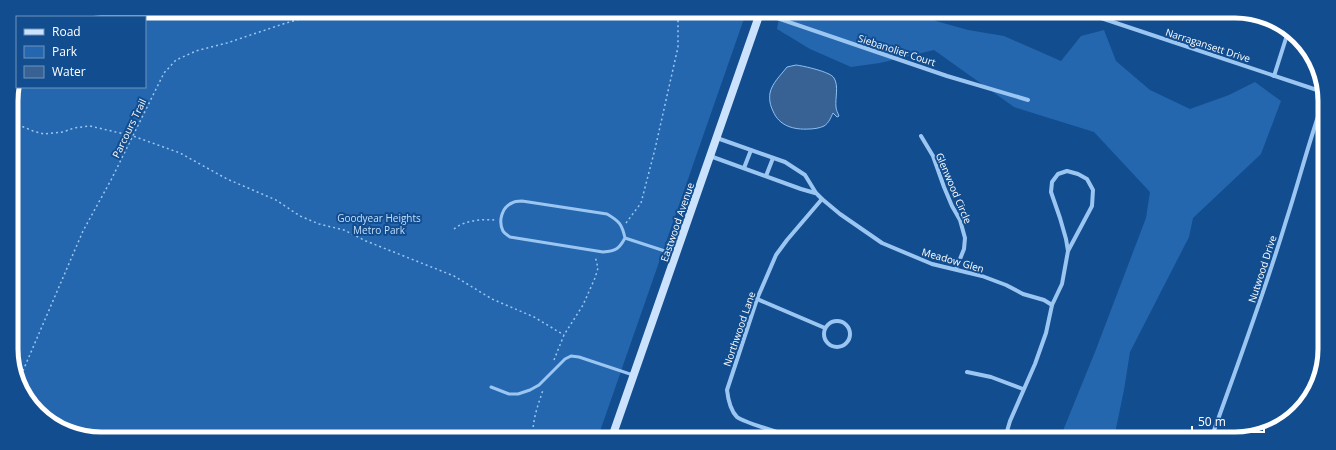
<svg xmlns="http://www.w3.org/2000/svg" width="1336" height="450" viewBox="0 0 1336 450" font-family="'Open Sans',sans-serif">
	<rect width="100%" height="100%" fill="#124d8f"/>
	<g fill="#2467ae">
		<path d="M101 11 746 13 598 437 77 436 33 409 13 366 11 95 17 73V87H145V17H70Z"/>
		<path d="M780 13H924L936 21 968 30 1004 36 1061 61 1081 36 1104 30 1116 61 1150 90 1190 109 1229 95 1255 82 1281 101 1261 154 1193 218 1189 237 1130 352 1124 390 1114 438H1060L1095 352 1146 218 1150 192 1094 132 1014 107 934 50 880 63 851 67 810 49 777 29Z"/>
	</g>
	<path fill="#376293" stroke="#8ec1f5" d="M796 65C804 66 831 72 834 78 839 86 835 98 836 107 836 110 838 113 839 116L837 117 833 113C831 117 829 123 824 126 820 128 814 129 809 129 794 130 779 126 773 111 770 105 769 99 770 93 772 83 781 75 787 67Z"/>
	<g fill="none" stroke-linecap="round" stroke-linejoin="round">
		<g stroke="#9cc6f2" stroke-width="1.5" stroke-dasharray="2 3" stroke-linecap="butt">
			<path d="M11 117 19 125 33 131 44 134 63 132 74 128 90 126 133 136 180 153 227 179 276 200 300 216 319 224 344 230 366 241 454 276 492 299 534 317 564 335"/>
			<path d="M626 223 641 203 655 149 678 47V16L677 13"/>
			<path d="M454 229C465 220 482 219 495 220"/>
			<path d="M554 360 564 335 583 305 595 278 598 268 595 256"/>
			<path d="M19 380 83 231 111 180 164 73 176 60 196 51 227 43 283 24 303 18 355 15 359 12"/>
			<path d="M533 437C532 421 538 405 543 390"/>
		</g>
		<g stroke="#9cc6f2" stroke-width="3">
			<path d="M625 238C619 249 616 251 603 252L510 237C507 235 504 233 503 231 498 221 502 207 512 203 515 201 519 201 522 201L607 214C619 221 622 224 625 238L674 254"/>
			<path d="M491 387 509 394H518L530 390 539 385 565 359 571 356 579 357 633 375"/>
		</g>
		<g stroke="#9cc6f2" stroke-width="4">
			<path d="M762 13 947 76 1028 100"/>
			<path d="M1089 14 1323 92"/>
			<path d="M1274 76 1288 32"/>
			<path d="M921 136 933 156 944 187 952 206 960 220 965 238 964 249 956 269"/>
			<path d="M717 138 785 162 805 175 816 193 822 199 840 214 882 243 932 264 982 276 1006 285 1023 294 1044 300 1052 305"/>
			<path d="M710 156 801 189 815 193"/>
			<path d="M744 168 751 150"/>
			<path d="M766 176 773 158"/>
			<path d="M757 299 825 328"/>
			<circle cx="837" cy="334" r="13"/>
			<path d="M967 372 991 377 1023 389"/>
			<path d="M796 438C785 434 744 423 737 417 730 410 728 399 727 390L757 299 776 255 787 240 822 199"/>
			<path d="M1005 438 1010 421 1035 364 1046 333 1052 305 1062 284 1068 251 1092 206 1093 190 1087 179 1078 174 1067 171 1058 174 1052 182 1051 192 1060 218 1066 239 1068 251"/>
			<path d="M1211 439C1237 366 1264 294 1286 221 1299 181 1309 141 1323 102"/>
		</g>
		<path stroke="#cbe2fc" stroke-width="8" d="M612 437 760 13"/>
	</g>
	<g text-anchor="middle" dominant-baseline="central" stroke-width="4" stroke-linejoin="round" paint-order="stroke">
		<g font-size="10" fill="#fff" stroke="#124d8f">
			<text transform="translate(1208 45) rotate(18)">Narragansett Drive</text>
			<text transform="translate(897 50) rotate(18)">Siebanolier Court</text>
			<text transform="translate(129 128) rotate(-64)">Parcours Trail</text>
			<text transform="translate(954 188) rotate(67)">Glenwood Circle</text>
			<text transform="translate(677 222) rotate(-71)">Eastwood Avenue</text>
			<text transform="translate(953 260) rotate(16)">Meadow Glen</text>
			<text transform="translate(1262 269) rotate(-72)">Nutwood Drive</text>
			<text transform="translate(739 329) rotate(-71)">Northwood Lane</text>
		</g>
		<g font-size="10" fill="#c3dffd" stroke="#124d8f">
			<text x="379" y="218">Goodyear Heights<tspan x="379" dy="12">Metro Park</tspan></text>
		</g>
	</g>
	<path d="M0 0H1336V450H0ZM101 18H1235A83 83 0 0 1 1318 101V349A83 83 0 0 1 1235 432H101A83 83 0 0 1 18 349V101A83 83 0 0 1 101 18Z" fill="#124d8f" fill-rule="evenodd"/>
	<path fill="none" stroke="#fff" stroke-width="5" d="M101 18H1235A83 83 0 0 1 1318 101V349A83 83 0 0 1 1235 432H101A83 83 0 0 1 18 349V101A83 83 0 0 1 101 18Z"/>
	<rect x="16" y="16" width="130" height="72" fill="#124d8f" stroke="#7194bc"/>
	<rect x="24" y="29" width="20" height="6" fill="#cbe2fc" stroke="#7194bc"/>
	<text x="52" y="36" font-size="12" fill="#ffffff">Road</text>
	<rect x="24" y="46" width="20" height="12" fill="#2467ae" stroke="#7194bc"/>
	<text x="52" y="56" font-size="12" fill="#ffffff">Park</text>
	<rect x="24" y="66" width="20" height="12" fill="#376293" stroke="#7194bc"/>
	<text x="52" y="76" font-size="12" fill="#ffffff">Water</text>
	<path d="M1192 426v6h72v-6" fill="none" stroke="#ffffff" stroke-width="2"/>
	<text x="1198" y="426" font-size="12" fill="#ffffff" stroke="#124d8f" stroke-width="3" paint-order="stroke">50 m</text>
</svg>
